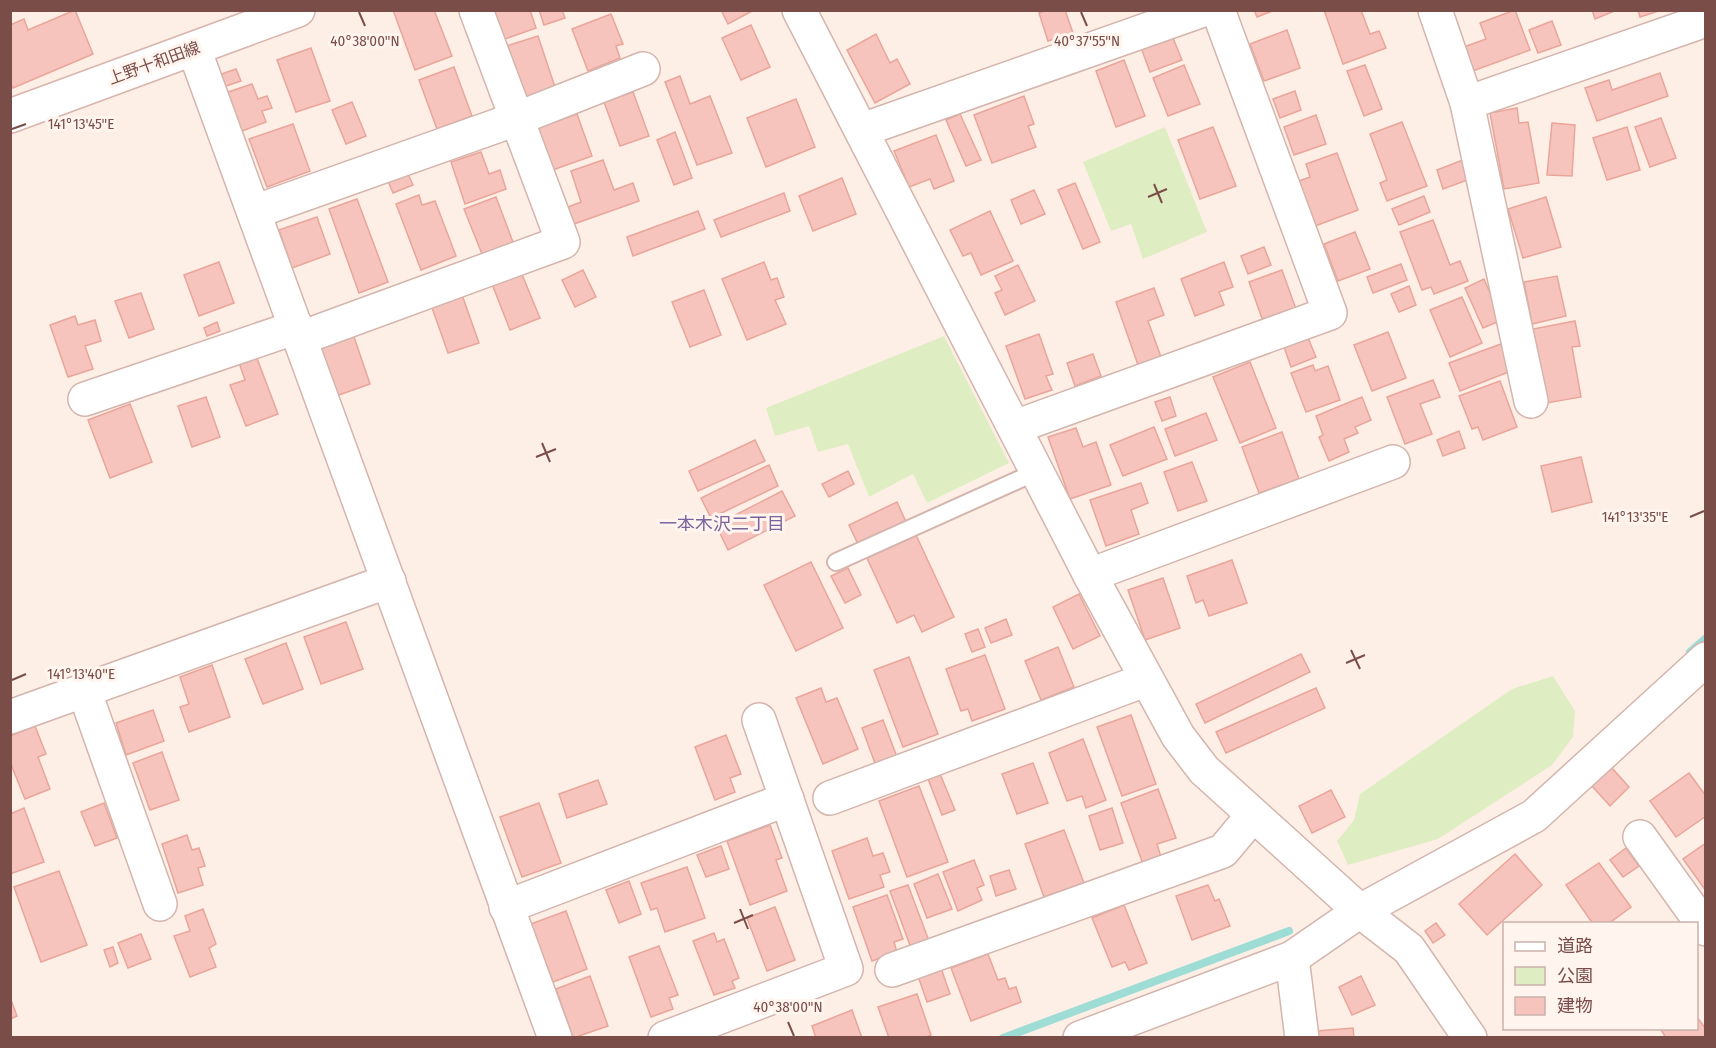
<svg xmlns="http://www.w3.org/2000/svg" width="1716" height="1048" viewBox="0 0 1716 1048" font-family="'Fira Sans Condensed','Noto Sans JP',sans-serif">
	<rect width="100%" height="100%" fill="#feefe6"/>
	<g fill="#dfedc3">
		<path d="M1165 127 1207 232 1143 259 1131 224 1111 231 1083 162Z"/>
		<path d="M944 336 1009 463 927 503 913 474 869 497 848 444 818 452 809 426 775 436 766 408Z"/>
		<path d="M1553 676 1575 711 1573 737 1552 765 1438 839 1348 865 1337 841 1354 820 1360 794 1512 689Z"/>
	</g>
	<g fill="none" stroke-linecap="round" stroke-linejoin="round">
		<g stroke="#9edcd6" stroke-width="8">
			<path d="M1690 652 1706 638"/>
			<path d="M1003 1038 1289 931"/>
		</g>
	</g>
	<g fill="#f6c4bc" stroke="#eaa59b" stroke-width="1.5">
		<path d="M75 10 93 54 13 88 10 82V25L24 19 28 30Z"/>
		<path d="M393 10H434L452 56 415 70Z"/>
		<path d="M491 10H530L536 28 502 40Z"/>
		<path d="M539 10H562L565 18 544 25Z"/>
		<path d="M721 10H754L728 24Z"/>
		<path d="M1046 10H1065L1073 33 1048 41 1039 13Z"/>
		<path d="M1254 10H1275L1257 17Z"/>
		<path d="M1324 10H1361L1370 34 1379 31 1386 48 1343 64Z"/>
		<path d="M1515 10 1530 50 1470 72 1461 48 1486 39 1480 23Z"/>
		<path d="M1592 10H1617L1595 19Z"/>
		<path d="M1638 10H1658L1659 11 1640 17Z"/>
		<path d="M611 14 623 44 616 46 620 58 588 71 572 29Z"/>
		<path d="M1552 21 1561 45 1538 53 1529 30Z"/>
		<path d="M751 25 770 67 741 80 722 38Z"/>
		<path d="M1287 30 1300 68 1264 81 1250 44Z"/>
		<path d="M1171 33 1182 60 1150 72 1140 45Z"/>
		<path d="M876 34 890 63 897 59 910 84 875 103 847 50Z"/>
		<path d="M538 36 556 90 521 102 503 47Z"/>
		<path d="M311 48 330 101 296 112 277 60Z"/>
		<path d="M1124 60 1145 116 1116 127 1096 71Z"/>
		<path d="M1184 65 1200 104 1168 116 1153 78Z"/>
		<path d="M1365 65 1382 109 1364 116 1347 71Z"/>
		<path d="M454 67 472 116 437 129 419 80Z"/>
		<path d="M236 69 241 81 220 88 216 76Z"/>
		<path d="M1660 73 1668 96 1597 121 1585 88 1609 80 1612 90Z"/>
		<path d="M680 76 690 104 710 96 732 153 697 165 665 82Z"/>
		<path d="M252 84 258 99 267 96 272 108 262 111 266 122 237 133 222 94Z"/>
		<path d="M1295 91 1301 110 1280 118 1273 99Z"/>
		<path d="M633 92 649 136 620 146 604 102Z"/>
		<path d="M1024 96 1034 124 1028 126 1036 147 992 163 974 115Z"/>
		<path d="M796 99 815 147 766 167 747 118Z"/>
		<path d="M352 102 366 136 346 144 332 110Z"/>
		<path d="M1517 108 1519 123 1528 122 1539 183 1504 189 1490 113Z"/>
		<path d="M577 114 592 156 547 172 532 130Z"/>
		<path d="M960 114 981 160 966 166 946 120Z"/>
		<path d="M1316 115 1326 144 1294 155 1284 127Z"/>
		<path d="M1661 118 1676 158 1650 167 1635 127Z"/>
		<path d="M1402 122 1427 186 1387 201 1380 183 1387 180 1370 134Z"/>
		<path d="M1552 123 1575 125 1572 176 1547 175Z"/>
		<path d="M293 124 310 171 267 187 249 139Z"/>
		<path d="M1213 127 1236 186 1200 199 1178 140Z"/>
		<path d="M1627 127 1640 170 1607 180 1593 138Z"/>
		<path d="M675 132 692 178 674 185 657 140Z"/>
		<path d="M936 135 954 181 934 189 930 179 909 187 894 151Z"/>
		<path d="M481 152 489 174 500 170 506 189 465 204 451 162Z"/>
		<path d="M1337 153 1358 210 1315 226 1299 181 1310 177 1306 164Z"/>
		<path d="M603 160 614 190 633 183 639 201 574 224 568 207 581 202 571 171Z"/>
		<path d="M1463 160 1470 179 1443 189 1437 170Z"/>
		<path d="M408 174 413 185 393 193 388 181Z"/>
		<path d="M842 178 856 214 813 231 799 196Z"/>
		<path d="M1075 183 1100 242 1083 249 1058 190Z"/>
		<path d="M1034 190 1045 214 1021 224 1011 200Z"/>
		<path d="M784 193 790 211 721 237 714 220Z"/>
		<path d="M419 195 422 205 435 201 456 256 421 270 396 204Z"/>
		<path d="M1424 196 1430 212 1399 225 1392 209Z"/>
		<path d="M496 197 513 242 482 254 464 209Z"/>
		<path d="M1546 197 1561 247 1523 258 1508 209Z"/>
		<path d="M357 199 388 282 359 293 329 209Z"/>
		<path d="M698 211 705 229 633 256 627 237Z"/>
		<path d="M990 211 1013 261 981 275 971 253 963 256 950 230Z"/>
		<path d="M317 217 330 254 292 268 279 230Z"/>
		<path d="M1433 220 1450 265 1460 261 1468 281 1434 294 1431 287 1422 290 1400 232Z"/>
		<path d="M1355 232 1370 269 1338 281 1324 244Z"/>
		<path d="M1264 247 1271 265 1248 274 1241 256Z"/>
		<path d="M219 262 234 303 199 316 184 275Z"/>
		<path d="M764 262 771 280 777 278 784 297 775 300 786 324 747 340 722 279Z"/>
		<path d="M1224 262 1233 287 1219 292 1224 305 1195 316 1181 279Z"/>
		<path d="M1401 264 1407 280 1373 293 1367 277Z"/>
		<path d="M1018 265 1035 301 1005 315 995 293 1002 290 995 276Z"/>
		<path d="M583 270 596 297 575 307 562 280Z"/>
		<path d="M1282 270 1297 312 1264 324 1249 282Z"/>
		<path d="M521 272 540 318 510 330 492 284Z"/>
		<path d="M1557 276 1566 316 1532 324 1524 282Z"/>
		<path d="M1484 279 1502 320 1483 328 1465 288Z"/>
		<path d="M1409 286 1416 305 1399 312 1391 294Z"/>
		<path d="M1154 288 1164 315 1148 321 1161 357 1138 365 1116 302Z"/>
		<path d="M704 290 721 335 690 347 672 302Z"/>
		<path d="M461 292 479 343 448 353 430 302Z"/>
		<path d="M141 293 154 329 129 338 115 301Z"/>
		<path d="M1462 297 1482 343 1450 357 1430 310Z"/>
		<path d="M75 316 78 325 95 320 101 341 85 346 93 369 68 377 50 325Z"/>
		<path d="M1575 321 1580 346 1572 347 1581 397 1547 403 1533 329Z"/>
		<path d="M217 322 220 331 207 336 204 328Z"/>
		<path d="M352 331 370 384 336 396 318 343Z"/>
		<path d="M1388 332 1406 378 1372 391 1354 345Z"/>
		<path d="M1039 334 1053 374 1046 376 1052 390 1025 399 1006 346Z"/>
		<path d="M1308 338 1316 357 1291 367 1284 347Z"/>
		<path d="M1501 344 1511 371 1460 391 1449 363Z"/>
		<path d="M255 353 278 414 246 426 230 385 245 380 238 360Z"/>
		<path d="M1093 354 1101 376 1075 386 1067 363Z"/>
		<path d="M1250 362 1276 428 1240 443 1213 377Z"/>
		<path d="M1313 365 1315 371 1328 366 1340 400 1306 412 1291 373Z"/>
		<path d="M1433 380 1440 397 1420 404 1432 434 1405 444 1387 397Z"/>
		<path d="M1500 381 1517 427 1483 440 1478 427 1472 429 1459 396Z"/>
		<path d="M206 397 220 437 192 447 178 406Z"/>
		<path d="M1170 397 1176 416 1162 421 1155 402Z"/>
		<path d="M1362 397 1371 420 1355 427 1358 433 1344 439 1349 452 1329 461 1319 437 1323 435 1316 416Z"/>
		<path d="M130 404 152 462 110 478 88 420Z"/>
		<path d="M1206 413 1217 440 1175 456 1165 429Z"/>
		<path d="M1154 427 1167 459 1123 476 1110 445Z"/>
		<path d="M1076 428 1083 447 1096 442 1111 485 1070 499 1048 437Z"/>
		<path d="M1459 431 1465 448 1443 456 1437 440Z"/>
		<path d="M1282 432 1299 479 1259 493 1242 447Z"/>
		<path d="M755 440 765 461 698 491 689 471Z"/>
		<path d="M1581 457 1592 502 1552 512 1541 466Z"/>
		<path d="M1192 462 1207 501 1178 511 1164 472Z"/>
		<path d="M769 465 778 486 711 518 701 498Z"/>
		<path d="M848 471 854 484 829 497 822 484Z"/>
		<path d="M1141 483 1148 503 1131 510 1139 534 1106 546 1090 500Z"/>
		<path d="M782 491 795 516 728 550 716 525Z"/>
		<path d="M897 502 906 522 858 544 849 525Z"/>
		<path d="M916 535 954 617 922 632 914 615 897 623 867 558Z"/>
		<path d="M1232 560 1247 603 1209 616 1203 600 1196 603 1187 576Z"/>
		<path d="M811 562 843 628 796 651 764 585Z"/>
		<path d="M848 568 861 595 845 603 831 576Z"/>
		<path d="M1163 578 1180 628 1145 640 1128 590Z"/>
		<path d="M1079 594 1100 636 1073 649 1053 607Z"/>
		<path d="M1006 619 1012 635 991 643 985 628Z"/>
		<path d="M346 622 363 669 321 684 304 637Z"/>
		<path d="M978 629 985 647 972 652 965 634Z"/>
		<path d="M286 643 303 689 263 704 245 659Z"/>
		<path d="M1058 647 1074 687 1041 700 1025 661Z"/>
		<path d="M1301 654 1310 672 1205 723 1196 704Z"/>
		<path d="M985 655 1005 709 972 721 968 709 961 711 946 669Z"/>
		<path d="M909 657 938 734 903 747 874 670Z"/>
		<path d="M212 665 230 717 189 732 180 707 189 704 180 677Z"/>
		<path d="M821 688 826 702 837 698 858 749 823 764 796 698Z"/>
		<path d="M1316 688 1325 708 1226 753 1216 732Z"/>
		<path d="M153 710 164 741 126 755 116 723Z"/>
		<path d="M1131 715 1156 784 1122 796 1097 727Z"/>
		<path d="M883 720 897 757 876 766 862 728Z"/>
		<path d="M35 726 46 754 38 757 50 789 25 799 10 762V736Z"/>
		<path d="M726 735 741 774 730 778 735 792 715 800 695 747Z"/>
		<path d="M1083 739 1106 800 1086 808 1082 796 1067 801 1049 753Z"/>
		<path d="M162 752 179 800 150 810 133 763Z"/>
		<path d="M1033 763 1048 803 1017 814 1002 774Z"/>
		<path d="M1612 768 1629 787 1610 806 1592 786Z"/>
		<path d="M1689 773 1706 796V816L1676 837 1650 801Z"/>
		<path d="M940 774 955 810 942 815 928 779Z"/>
		<path d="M598 780 607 804 567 818 559 794Z"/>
		<path d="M919 786 948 862 907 877 879 801Z"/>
		<path d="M1158 789 1176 838 1157 844 1161 857 1143 864 1121 803Z"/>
		<path d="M1331 790 1345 817 1312 833 1299 806Z"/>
		<path d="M104 803 117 838 95 846 81 812Z"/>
		<path d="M539 803 561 863 522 877 500 817Z"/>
		<path d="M24 808 44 862 10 874V814Z"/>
		<path d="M1112 808 1123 843 1100 850 1089 816Z"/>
		<path d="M770 825 782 858 776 860 787 891 750 905 727 841Z"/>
		<path d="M1064 830 1084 883 1044 897 1025 844Z"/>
		<path d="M187 835 192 850 199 848 205 866 198 868 203 885 178 893 162 844Z"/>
		<path d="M867 838 873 856 883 853 890 872 880 875 884 887 849 899 832 851Z"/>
		<path d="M1706 843V891L1683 859Z"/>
		<path d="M721 846 729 869 706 877 697 855Z"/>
		<path d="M1626 848 1639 866 1623 877 1610 860Z"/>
		<path d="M1515 854 1542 885 1487 935 1459 904Z"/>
		<path d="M974 860 984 885 977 888 982 900 958 911 943 872Z"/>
		<path d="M1599 863 1631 907 1608 924H1593L1566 885Z"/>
		<path d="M687 867 705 918 665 932 657 908 651 910 641 883Z"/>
		<path d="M1009 870 1016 889 996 896 990 876Z"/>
		<path d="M59 871 87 945 41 962 14 887Z"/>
		<path d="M938 874 952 909 927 918 914 884Z"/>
		<path d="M629 881 641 914 619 923 606 890Z"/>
		<path d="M908 885 929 941 911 948 890 891Z"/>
		<path d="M1208 885 1215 901 1219 899 1230 926 1192 940 1176 896Z"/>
		<path d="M887 895 903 939 894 942 897 952 872 961 853 907Z"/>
		<path d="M1124 905 1147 963 1129 970 1125 962 1112 967 1092 918Z"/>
		<path d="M775 907 795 960 767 971 747 918Z"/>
		<path d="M203 909 216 944 209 948 216 967 190 977 174 936 190 931 185 916Z"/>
		<path d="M566 911 587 969 553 982 531 924Z"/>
		<path d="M1436 923 1445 935 1433 943 1425 931Z"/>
		<path d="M714 933 717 942 724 939 739 978 732 981 735 988 714 995 693 941Z"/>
		<path d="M141 934 151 959 128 968 118 943Z"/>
		<path d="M659 946 678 995 669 998 673 1009 651 1017 629 957Z"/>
		<path d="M113 947 118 963 110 967 104 950Z"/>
		<path d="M988 954 998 980 1005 978 1009 989 1016 987 1021 1002 971 1021 951 968Z"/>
		<path d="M941 968 950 994 927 1002 918 976Z"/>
		<path d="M590 976 608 1026 573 1038 556 989Z"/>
		<path d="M1361 976 1375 1005 1352 1015 1339 987Z"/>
		<path d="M917 994 931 1035 924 1038H889L878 1007Z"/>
		<path d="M10 997 17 1016 10 1019Z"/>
		<path d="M852 1010 862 1038H816L812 1026Z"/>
		<path d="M1696 1016 1706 1029V1038H1666L1660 1028H1696Z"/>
		<path d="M1353 1028 1354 1038H1316V1031Z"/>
	</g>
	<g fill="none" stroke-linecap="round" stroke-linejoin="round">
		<g stroke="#d4b5ad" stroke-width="20">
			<path id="lane" d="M836 562 1038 471"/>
		</g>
		<g stroke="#d4b5ad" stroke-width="36">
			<g id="street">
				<path d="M799 10 1090 575 1178 736 1204 770 1360 911 1409 949 1470 1038"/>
				<path d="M1435 10 1467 103 1531 401"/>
				<path d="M194 49 555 1038"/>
				<path d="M1467 103 1706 20"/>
				<path d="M862 130 1203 10"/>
				<path d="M254 212 516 119 643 69"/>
				<path d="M301 338 563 242 476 10"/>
				<path d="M85 399 297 327"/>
				<path d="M1015 427 1330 313 1218 10"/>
				<path d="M1090 575 1393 462"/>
				<path d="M84 690 160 904"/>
				<path d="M10 717 389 581"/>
				<path d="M830 798 1145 680"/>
				<path d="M1640 837 1706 929"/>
				<path d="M506 907 787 799"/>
				<path d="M1292 958 1302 1038"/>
				<path d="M892 970 1223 851 1253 815"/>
				<path d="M665 1038 846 969 759 720"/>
				<path d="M1080 1038 1292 958 1360 911 1534 816 1706 659"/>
			</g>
		</g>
		<g stroke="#d9b5ad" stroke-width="36">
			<path id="secondary" d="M10 116 298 10"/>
		</g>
		<use href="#lane" stroke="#fff" stroke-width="16"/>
		<use href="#street" stroke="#fff" stroke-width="33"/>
		<use href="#secondary" stroke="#fff" stroke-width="33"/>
	</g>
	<path fill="none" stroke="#7a4d48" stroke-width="2" d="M359 12 365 26M1081 12 1087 26M12 129 26 124M1154 184 1162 203M1148 197 1167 189M542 443 550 462M536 457 556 449M1690 517 1704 511M1351 650 1360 669M1346 663 1365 655M12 680 26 674M740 909 748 929M734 923 753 915M788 1022 794 1036"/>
	<g text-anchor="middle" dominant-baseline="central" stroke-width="6" stroke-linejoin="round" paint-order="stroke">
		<g font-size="16" fill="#7a4d48" stroke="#fff4ee">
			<text transform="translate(154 63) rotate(-20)">上野十和田線</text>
		</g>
		<g font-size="18" fill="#7b649d" stroke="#fff4ee">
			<text x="722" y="524">一本木沢二丁目</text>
		</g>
	</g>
	<g font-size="15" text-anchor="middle" fill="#7a4d48" stroke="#fff4ee" stroke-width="6" stroke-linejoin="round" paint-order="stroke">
		<text x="365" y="46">40°38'00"N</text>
		<text x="1087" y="46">40°37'55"N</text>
		<text x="81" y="129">141°13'45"E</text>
		<text x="1635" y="522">141°13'35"E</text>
		<text x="81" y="679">141°13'40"E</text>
		<text x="788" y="1012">40°38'00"N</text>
	</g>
	<rect width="1716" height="1048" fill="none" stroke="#7a4d48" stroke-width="24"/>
	<rect x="1503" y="922" width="195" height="108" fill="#fff4ee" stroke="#cab1ac" stroke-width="1.5"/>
	<rect x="1515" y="942" width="30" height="9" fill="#ffffff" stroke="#cab1ac" stroke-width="1.5"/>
	<text x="1557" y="952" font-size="18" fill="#7a4d48">道路</text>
	<rect x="1515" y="967" width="30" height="18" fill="#dfedc3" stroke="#cab1ac" stroke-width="1.5"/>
	<text x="1557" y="982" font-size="18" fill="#7a4d48">公園</text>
	<rect x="1515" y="997" width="30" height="18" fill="#f6c4bc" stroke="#cab1ac" stroke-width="1.5"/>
	<text x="1557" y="1012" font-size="18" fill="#7a4d48">建物</text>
</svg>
